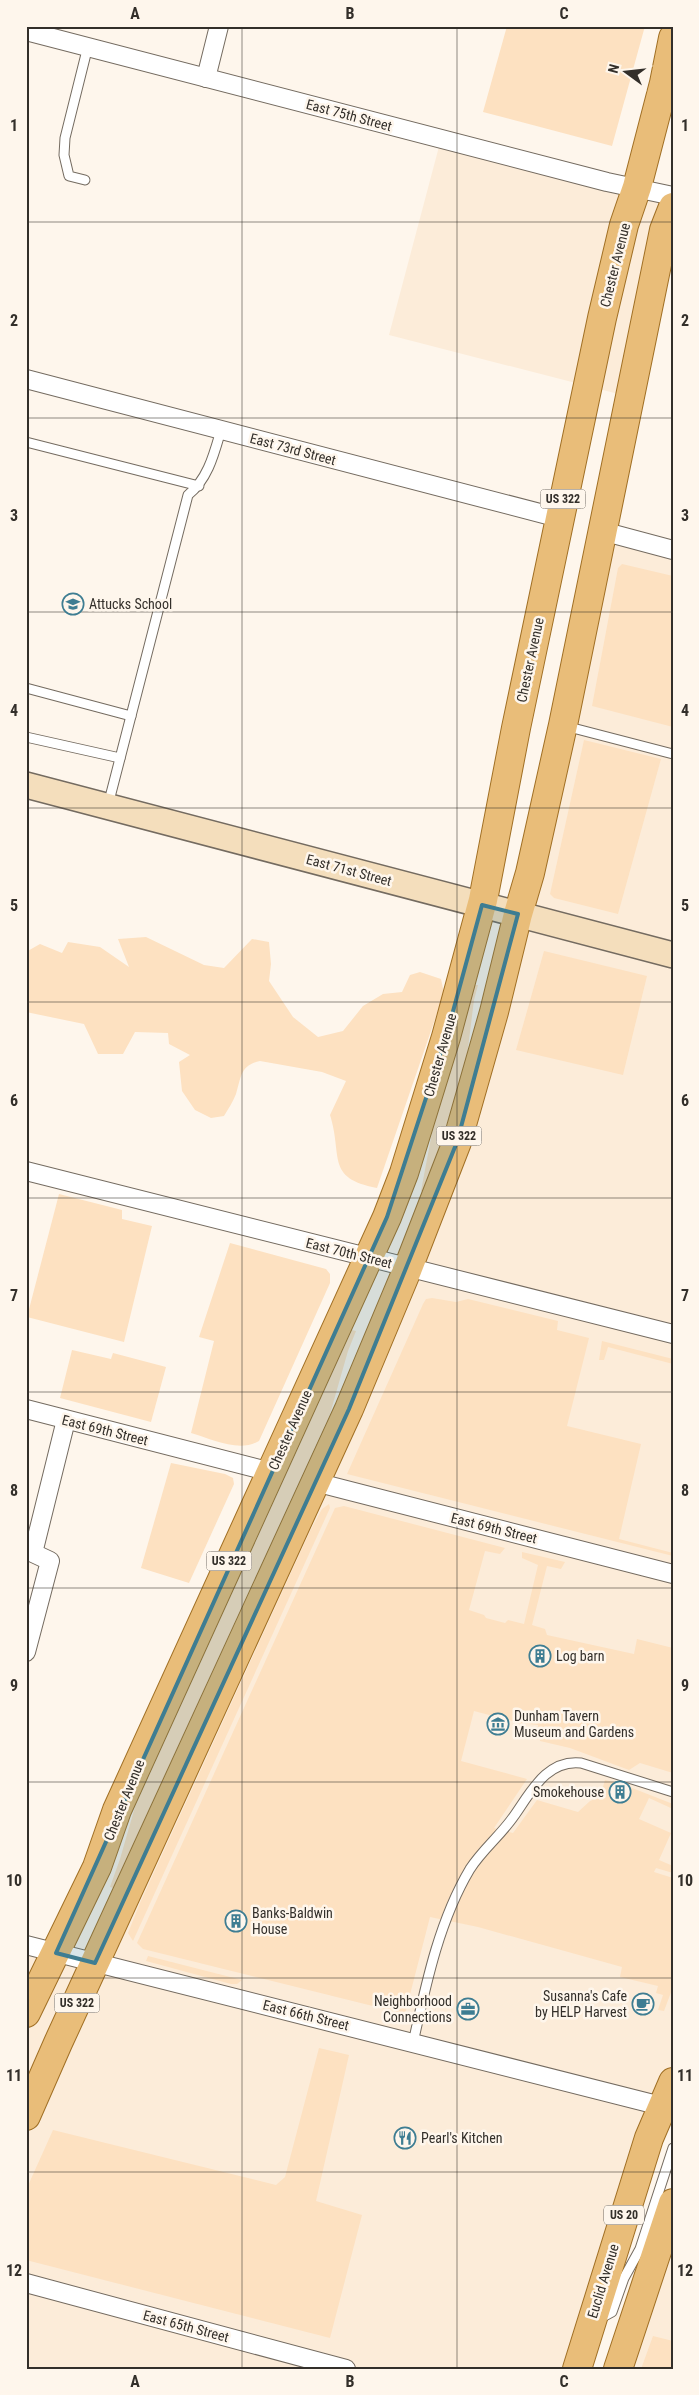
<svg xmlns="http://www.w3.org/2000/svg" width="699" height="2395" viewBox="0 0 699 2395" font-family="'Roboto Condensed',sans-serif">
	<rect width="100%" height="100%" fill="#fef6ec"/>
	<g fill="#fcecd9">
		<path d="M441 139 673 196 630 397 389 335Z"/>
		<path d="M602 531 673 550V2082L578 2369H26V1945L94 1963 457 1142Z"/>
		<path d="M673 2203V2369H618Z"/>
	</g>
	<g fill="#fde1c1">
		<path d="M507 26H645L612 146 483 112Z"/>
		<path d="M622 564 673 576V727L592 706 618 568Z"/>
		<path d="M584 740 661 759 618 914 554 898 550 894Z"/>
		<path d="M146 937 204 965 224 968 252 939 269 942 271 964 269 981 293 1017 318 1037 343 1031 363 1006 383 994 402 992 410 975 420 972 441 979 444 993 377 1188C325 1178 343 1156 330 1115L346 1081 322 1072 260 1061C240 1065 241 1078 236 1094 233 1102 228 1109 224 1116L211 1118 195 1110 182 1091 179 1062 190 1055 169 1044 168 1033 135 1032 123 1054H98L84 1024 26 1012V952L40 944 62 953 68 942 100 947 129 967 118 939Z"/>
		<path d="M544 951 647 976 623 1075 516 1050Z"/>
		<path d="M474 985H478L474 1000 466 1064 425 1192 421 1191 434 1122Z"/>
		<path d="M59 1194 122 1210V1219L152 1226 124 1342 27 1317Z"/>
		<path d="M230 1243 326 1269 330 1274V1283L259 1441C239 1453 212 1439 191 1433L214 1341 199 1337Z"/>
		<path d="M432 1298 456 1302 468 1299 558 1321 557 1330 589 1338 567 1426 641 1444 619 1539 673 1553V1556L347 1474 423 1304 426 1299Z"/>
		<path d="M352 1330 356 1331 348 1351 330 1414 113 1888 110 1887 120 1859 135 1807Z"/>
		<path d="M602 1341 673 1359V1364L608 1347 604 1360H599Z"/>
		<path d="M72 1350 111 1359 113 1353 166 1367 151 1422 60 1398Z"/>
		<path d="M171 1463 225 1474 233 1478 234 1484 189 1583 141 1568Z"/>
		<path d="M329 1504 330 1508 133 1941 128 1933 140 1903 310 1531 322 1509Z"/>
		<path d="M344 1506 505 1548 500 1554 485 1551 469 1610 484 1615 486 1618 505 1623 508 1620 524 1624 538 1565 522 1558V1552L565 1562 561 1569 547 1566 532 1625 545 1629 547 1635 634 1654 637 1639 673 1648V1773L640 1763 629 1770 570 1748 540 1741 538 1725 520 1723 474 1711 461 1761 527 1779 494 1828 513 1833 537 1800 578 1812 590 1801 600 1797 605 1780 618 1783 614 1796 623 1798 627 1786 673 1804V1809L649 1798 639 1819 671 1833 659 1860 673 1866V1873L656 1868 654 1872 673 1878V1987L664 2011 658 2010 663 1995 656 1993 658 1986 620 1977 622 1967 478 1927 430 1917 405 2014 143 1949 137 1943 335 1508Z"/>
		<path d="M148 1956 242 1980 237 1984H231L146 1961Z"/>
		<path d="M319 2048 349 2055 316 2201 362 2215 330 2338 26 2260V2190L53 2130 276 2185 285 2177Z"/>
		<path d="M653 2336 673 2341V2369H641Z"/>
	</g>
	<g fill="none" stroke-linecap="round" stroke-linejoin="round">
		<g stroke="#746b60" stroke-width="11">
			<g id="lane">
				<path d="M85 180 69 176 64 155 65 138 88 46"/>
				<path d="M26 442 199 486"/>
				<path d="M26 688 131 716"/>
				<path d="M565 726 673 754"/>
				<path d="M26 737 120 758"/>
				<path d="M108 805 188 495C208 479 214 454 221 430"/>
				<path d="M413 2043C426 1984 439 1921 470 1869 482 1850 501 1835 514 1816 531 1792 547 1759 581 1763L673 1792"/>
				<path d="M599 2319 612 2312 624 2278 640 2249 673 2148"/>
			</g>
		</g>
		<g stroke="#746b60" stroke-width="20">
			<g id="street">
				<path d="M26 31 607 182 673 196"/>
				<path d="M206 78 219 26"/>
				<path d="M26 379 559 518"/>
				<path d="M602 531 673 550"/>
				<path d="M26 1171 673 1334"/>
				<path d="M26 1409 271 1472"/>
				<path d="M315 1482 673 1574"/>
				<path d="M26 1652 50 1561 33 1553 66 1420"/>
				<path d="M26 1945 673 2109"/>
				<path d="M26 2283 346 2369"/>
			</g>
		</g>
		<g stroke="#746b60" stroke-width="28">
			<path id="secondary" d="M26 785 673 955"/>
		</g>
		<g stroke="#a06f24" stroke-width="30">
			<g id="primary">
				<path d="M26 2013 97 1867 117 1810 387 1217 404 1173 446 1037 483 900 516 728 602 318 624 225 637 187 664 83 673 38"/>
				<path d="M26 2116 58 2043 349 1409 408 1268 457 1142 494 1012 518 914 530 873 563 725 664 230 673 207"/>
				<path d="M577 2369 649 2138 673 2082"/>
				<path d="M618 2369 673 2203"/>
			</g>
		</g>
		<use href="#lane" stroke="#fff" stroke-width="9"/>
		<use href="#street" stroke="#fff" stroke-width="18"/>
		<use href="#secondary" stroke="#f4debc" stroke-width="25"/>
		<use href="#primary" stroke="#e9bd79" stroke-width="28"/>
	</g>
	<path fill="#3e7d92" fill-opacity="0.2" stroke="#3e7d92" stroke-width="4" stroke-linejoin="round" d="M482 905 518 914 457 1142 349 1409 95 1963 56 1953 387 1217 446 1037Z"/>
	<path fill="none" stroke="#332f2a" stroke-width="1" stroke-opacity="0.55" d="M242 26V2369M457 26V2369M26 222H673M26 418H673M26 612H673M26 808H673M26 1002H673M26 1198H673M26 1392H673M26 1588H673M26 1782H673M26 1978H673M26 2172H673"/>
	<defs>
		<g id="school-ring" transform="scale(1.125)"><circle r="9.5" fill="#fef6ec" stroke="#3e7d92" stroke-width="1.5"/><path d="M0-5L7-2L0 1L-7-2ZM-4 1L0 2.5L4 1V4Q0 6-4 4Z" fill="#3e7d92"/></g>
		<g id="building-ring" transform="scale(1.125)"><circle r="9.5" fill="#fef6ec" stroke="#3e7d92" stroke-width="1.5"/><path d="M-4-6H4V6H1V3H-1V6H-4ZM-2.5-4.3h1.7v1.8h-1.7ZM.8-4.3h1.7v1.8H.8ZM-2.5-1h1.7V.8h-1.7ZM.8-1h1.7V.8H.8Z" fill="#3e7d92"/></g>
		<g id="museum-ring" transform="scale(1.125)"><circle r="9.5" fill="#fef6ec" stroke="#3e7d92" stroke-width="1.5"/><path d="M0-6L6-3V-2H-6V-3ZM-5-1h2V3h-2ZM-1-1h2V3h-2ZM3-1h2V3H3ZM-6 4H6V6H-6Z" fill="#3e7d92"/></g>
		<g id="cafe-ring" transform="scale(1.125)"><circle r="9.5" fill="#fef6ec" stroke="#3e7d92" stroke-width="1.5"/><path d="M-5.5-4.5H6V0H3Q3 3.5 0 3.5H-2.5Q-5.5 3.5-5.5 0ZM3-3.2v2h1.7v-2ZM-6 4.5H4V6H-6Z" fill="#3e7d92"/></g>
		<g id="office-ring" transform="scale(1.125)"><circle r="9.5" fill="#fef6ec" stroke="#3e7d92" stroke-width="1.5"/><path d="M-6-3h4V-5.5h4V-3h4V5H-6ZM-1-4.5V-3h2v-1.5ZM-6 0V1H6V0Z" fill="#3e7d92"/></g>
		<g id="restaurant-ring" transform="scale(1.125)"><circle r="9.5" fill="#fef6ec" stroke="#3e7d92" stroke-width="1.5"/><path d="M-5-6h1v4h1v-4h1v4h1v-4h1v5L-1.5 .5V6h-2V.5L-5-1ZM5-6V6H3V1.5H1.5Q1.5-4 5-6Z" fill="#3e7d92"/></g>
	</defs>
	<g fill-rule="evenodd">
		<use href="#school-ring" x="73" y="604"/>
		<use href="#building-ring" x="540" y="1656"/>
		<use href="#museum-ring" x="498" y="1724"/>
		<use href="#building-ring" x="620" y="1792"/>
		<use href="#building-ring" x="236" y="1921"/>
		<use href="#cafe-ring" x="643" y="2004"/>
		<use href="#office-ring" x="468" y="2009"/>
		<use href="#restaurant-ring" x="405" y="2138"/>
	</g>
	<g text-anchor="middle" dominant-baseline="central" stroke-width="5" stroke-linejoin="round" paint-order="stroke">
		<g fill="#fef6ec" stroke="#706b64" stroke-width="1">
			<rect x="540.5" y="489.5" width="45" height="19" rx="4"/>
			<rect x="436.5" y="1126.5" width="45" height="19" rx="4"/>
			<rect x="206.5" y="1551.5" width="45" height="19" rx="4"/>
			<rect x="54.5" y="1993.5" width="45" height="19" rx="4"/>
			<rect x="604" y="2205.5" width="40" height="19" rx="4"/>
		</g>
		<g font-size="12" font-weight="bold" fill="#332f2a">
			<text x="563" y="499">US 322</text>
			<text x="459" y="1136">US 322</text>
			<text x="229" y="1561">US 322</text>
			<text x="77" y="2003">US 322</text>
			<text x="624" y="2215">US 20</text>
		</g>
		<g font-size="14" fill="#332f2a" stroke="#fef6ec">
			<text transform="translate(349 115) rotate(15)">East 75th Street</text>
			<text transform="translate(615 265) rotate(-76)">Chester Avenue</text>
			<text transform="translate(293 449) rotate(15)">East 73rd Street</text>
			<text transform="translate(530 660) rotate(-78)">Chester Avenue</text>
			<text transform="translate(349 870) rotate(15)">East 71st Street</text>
			<text transform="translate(440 1055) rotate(-74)">Chester Avenue</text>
			<text transform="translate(349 1253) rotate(14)">East 70th Street</text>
			<text transform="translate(105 1430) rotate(14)">East 69th Street</text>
			<text transform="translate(290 1430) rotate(-66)">Chester Avenue</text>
			<text transform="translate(494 1528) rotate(14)">East 69th Street</text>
			<text transform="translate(124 1800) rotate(-68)">Chester Avenue</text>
			<text transform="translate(306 2015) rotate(14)">East 66th Street</text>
			<text transform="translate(603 2281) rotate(-73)">Euclid Avenue</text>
			<text transform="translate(186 2326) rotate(15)">East 65th Street</text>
		</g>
		<g font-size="14" fill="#332f2a" stroke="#fef6ec" text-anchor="start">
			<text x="89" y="604">Attucks School</text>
			<text x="556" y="1656">Log barn</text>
			<text x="514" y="1716">Dunham Tavern<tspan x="514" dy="16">Museum and Gardens</tspan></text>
			<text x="604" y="1792" text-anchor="end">Smokehouse</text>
			<text x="252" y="1913">Banks-Baldwin<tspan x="252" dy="16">House</tspan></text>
			<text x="627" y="1996" text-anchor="end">Susanna's Cafe<tspan x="627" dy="16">by HELP Harvest</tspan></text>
			<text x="452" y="2001" text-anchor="end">Neighborhood<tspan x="452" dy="16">Connections</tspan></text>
			<text x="421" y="2138">Pearl's Kitchen</text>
		</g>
	</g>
	<rect width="699" height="2395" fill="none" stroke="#fef6ec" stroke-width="55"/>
	<g transform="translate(626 72) rotate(285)" stroke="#fef6ec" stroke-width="4" paint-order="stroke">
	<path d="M0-4L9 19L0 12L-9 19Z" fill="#332f2a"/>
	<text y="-8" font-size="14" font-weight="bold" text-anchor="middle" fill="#332f2a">N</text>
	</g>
	<rect x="28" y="28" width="644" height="2340" fill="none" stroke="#332f2a" stroke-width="2"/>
	<g font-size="16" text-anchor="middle" font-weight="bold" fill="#332f2a">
		<text x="135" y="19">A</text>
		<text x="350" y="19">B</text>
		<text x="564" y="19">C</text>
		<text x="14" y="131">1</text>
		<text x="685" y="131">1</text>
		<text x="14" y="326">2</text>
		<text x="685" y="326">2</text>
		<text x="14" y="521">3</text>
		<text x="685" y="521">3</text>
		<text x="14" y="716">4</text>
		<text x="685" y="716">4</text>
		<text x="14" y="911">5</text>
		<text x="685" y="911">5</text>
		<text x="14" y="1106">6</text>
		<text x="685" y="1106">6</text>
		<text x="14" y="1301">7</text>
		<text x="685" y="1301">7</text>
		<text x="14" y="1496">8</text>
		<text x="685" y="1496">8</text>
		<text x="14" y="1691">9</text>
		<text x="685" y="1691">9</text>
		<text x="14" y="1886">10</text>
		<text x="685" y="1886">10</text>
		<text x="14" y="2081">11</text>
		<text x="685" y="2081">11</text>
		<text x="14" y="2276">12</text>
		<text x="685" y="2276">12</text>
		<text x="135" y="2387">A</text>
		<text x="350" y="2387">B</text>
		<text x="564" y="2387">C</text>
	</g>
</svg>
